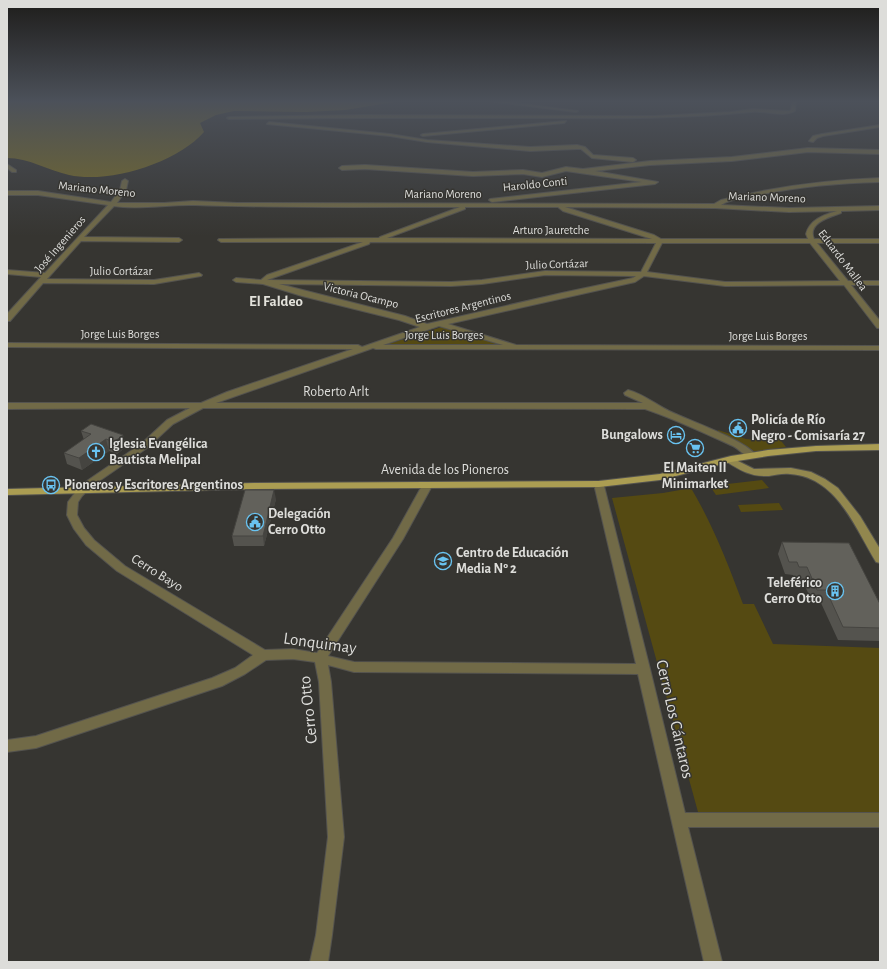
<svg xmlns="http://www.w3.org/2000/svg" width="887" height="969" viewBox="0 0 887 969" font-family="'Alegreya Sans',sans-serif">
	<rect width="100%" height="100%" fill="#363531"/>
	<g fill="#554a12">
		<path d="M442 327 503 344 504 346H382Z"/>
		<path d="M718 430 746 439 758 440 778 437 786 447 751 452 745 446 718 435Z"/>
		<path d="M762 480 769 488 716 495 710 486Z"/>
		<path d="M691 488C713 525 728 564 743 604H754L773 644 880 648V812H698L612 498 663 493Z"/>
		<path d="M779 503 783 510 741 512 738 505Z"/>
	</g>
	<path fill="#796c25" d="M7 101H401L345 110 306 112 234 111 216 115 200 123 204 132C177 163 109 184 69 175 47 170 29 158 7 158Z"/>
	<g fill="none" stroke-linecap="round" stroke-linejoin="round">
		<g stroke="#54534f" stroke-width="2">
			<g id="minor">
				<path d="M489 101H500L578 111 576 112Z"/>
				<path d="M792 101H796L795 111C783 118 764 110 751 112 672 120 592 118 513 118 418 118 324 118 229 119L227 118 229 117 361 115 654 116 730 112 753 109 789 111 791 110Z"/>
				<path d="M566 121 564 123 423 136 421 135 423 134Z"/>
				<path d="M269 122 390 134 427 140 530 147 577 145 585 147 593 155 633 158 636 160 633 162 592 158 581 149H577L530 151 427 142 390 136 267 124Z"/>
				<path d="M880 125V127L823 136 817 138 813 142 809 141 813 136 822 134Z"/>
				<path d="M808 148 880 150V154L808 152 732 161 650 165 595 171 658 182 655 184 492 202 489 200 490 199 642 182 566 171 542 177 523 174 473 176 365 169 342 170 339 168 342 166 365 165 473 172 523 170 542 173 566 167 583 169 650 161 732 157Z"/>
				<path d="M7 164 16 170V172H12L7 168Z"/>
				<path d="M880 178V182C838 183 795 187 754 196 743 198 730 199 721 205L789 208 880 206V210L841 211V213C830 217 807 223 814 239H880V243H817L848 281H880V285H851L880 321V328H877L844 285 725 286 644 276 635 282 448 324 516 345 880 346V350L376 349 373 348 216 403H643L625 395 624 393 628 390C643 394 655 404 669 411 690 421 743 439 756 455L754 457C746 459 741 450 733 446 704 433 675 419 645 409L203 408 173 424 147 448 92 486 82 496 78 502 77 515 84 528 94 540 125 566 265 650 293 649 317 653 393 538 423 484 424 482H432L433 484 403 539 328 656 354 662 636 664 594 484 595 482H603L650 669 685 813H880V827H688L722 962H704L638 674 354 672 328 665 331 682 344 837 332 935 328 962H310L316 935 328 837 319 682 315 662 293 659 266 660 245 674 222 686 36 748 7 752V740L36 736 212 678 235 668 253 655 117 571 86 545 74 529 67 515 68 502 81 485 141 444 167 420 190 408 7 409V403H201L227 392 353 349 7 347V343L358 345 362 347 420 327 399 320 302 296 263 284 236 282 233 280 236 278 261 280 267 275 363 242H221L218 240 219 239 379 238 380 237 460 207C372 207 283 208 195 205 168 204 141 210 114 206L84 237 179 238 182 240 179 242 81 241 47 279 154 280 199 273 202 275 201 276 154 284 43 283 10 321H7V314L41 277 7 274V270L45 273 108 205 38 195H7V191H38L111 202 120 190 122 181 125 179 128 181 126 190 117 203H164L193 201 237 203 714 204 721 200C773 187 826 180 880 178ZM465 207H558L563 211 652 239 387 238 465 209ZM565 207 715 208 789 212 837 211C824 215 810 219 806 234L808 239H661L654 235ZM370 242 656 243 641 272 545 271 482 280 451 282 267 280 369 244ZM662 243H810L840 281 725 282 647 272ZM545 275 636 276 633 278 562 293 427 324 405 316 279 284 451 286 482 284ZM439 326 503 345H383Z"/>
			</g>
		</g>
		<g stroke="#54534f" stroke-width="2">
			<path id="secondary" d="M730 457 754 469 791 468 811 472 825 479 838 488 860 516 880 549V563L876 562C855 528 837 477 790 474 783 473 776 475 769 476 752 477 741 471 727 462L725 460 727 458Z"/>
		</g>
		<g stroke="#54534f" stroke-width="2">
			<path id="primary" d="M880 444V450L816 451 768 456 731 462 660 480 599 487 254 489 7 495V489L254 483 599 481 660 474 731 456 768 450 816 446Z"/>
		</g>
		<use href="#minor" fill="#716a47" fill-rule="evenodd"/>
		<use href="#secondary" fill="#92874e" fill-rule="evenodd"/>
		<use href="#primary" fill="#ab9d52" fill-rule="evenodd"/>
	</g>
	<g fill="#54534e">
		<path d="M81 431 123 435 126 447 117 454 109 451 82 470 67 464 64 453 84 440Z"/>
		<path d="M276 499 264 546H234L232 536Z"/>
		<path d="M782 542 880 604V641L838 640 821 603H813L802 580 795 579 793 575 785 574 778 554Z"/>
	</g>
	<g fill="#454440">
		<path d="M123 435 126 447 117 454 114 442Z"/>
		<path d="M106 439 109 451 82 470 79 458Z"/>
		<path d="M274 490 276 499 264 546 263 536Z"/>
	</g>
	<g fill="#62615b" stroke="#454440">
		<path d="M91 424 123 435 114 442 106 439 79 458 64 453 91 434 81 431Z"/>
		<path d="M245 490H274L263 536H232Z"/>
		<path d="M782 542 849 543 880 604V628L843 627 826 590H817L807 567H799L797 562H789Z"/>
	</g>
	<linearGradient id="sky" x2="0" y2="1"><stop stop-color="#1e1d1b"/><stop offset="0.43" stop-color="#4c515a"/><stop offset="1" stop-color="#4c515a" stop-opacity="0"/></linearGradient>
	<rect width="887" height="236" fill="url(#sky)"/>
	<defs>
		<g id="civic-ring" transform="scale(0.9)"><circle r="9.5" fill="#363531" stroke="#69c3f1" stroke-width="1.5"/><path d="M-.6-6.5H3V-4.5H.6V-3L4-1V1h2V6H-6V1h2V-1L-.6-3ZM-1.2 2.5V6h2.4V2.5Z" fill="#69c3f1"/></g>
		<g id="hotel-ring" transform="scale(0.9)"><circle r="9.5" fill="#363531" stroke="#69c3f1" stroke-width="1.5"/><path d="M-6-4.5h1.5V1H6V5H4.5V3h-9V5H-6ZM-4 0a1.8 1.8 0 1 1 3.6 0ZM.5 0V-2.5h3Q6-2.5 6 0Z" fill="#69c3f1"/></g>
		<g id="supermarket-ring" transform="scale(0.9)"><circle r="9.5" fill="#363531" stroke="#69c3f1" stroke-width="1.5"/><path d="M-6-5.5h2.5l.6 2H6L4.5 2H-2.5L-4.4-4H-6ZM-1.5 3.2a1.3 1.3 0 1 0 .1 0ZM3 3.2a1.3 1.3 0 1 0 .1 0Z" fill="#69c3f1"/></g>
		<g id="church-ring" transform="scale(0.9)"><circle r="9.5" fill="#363531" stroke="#69c3f1" stroke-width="1.5"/><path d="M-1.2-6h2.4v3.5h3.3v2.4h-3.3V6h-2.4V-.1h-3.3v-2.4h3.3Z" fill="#69c3f1"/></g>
		<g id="bus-ring" transform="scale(0.9)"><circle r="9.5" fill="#363531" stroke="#69c3f1" stroke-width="1.5"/><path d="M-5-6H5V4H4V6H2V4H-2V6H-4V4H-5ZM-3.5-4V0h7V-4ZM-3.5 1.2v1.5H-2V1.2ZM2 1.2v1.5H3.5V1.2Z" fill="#69c3f1"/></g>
		<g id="school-ring" transform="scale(0.9)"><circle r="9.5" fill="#363531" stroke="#69c3f1" stroke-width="1.5"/><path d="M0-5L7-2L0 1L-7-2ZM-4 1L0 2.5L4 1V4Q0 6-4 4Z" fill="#69c3f1"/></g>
		<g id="building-ring" transform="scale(0.9)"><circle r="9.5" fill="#363531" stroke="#69c3f1" stroke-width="1.5"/><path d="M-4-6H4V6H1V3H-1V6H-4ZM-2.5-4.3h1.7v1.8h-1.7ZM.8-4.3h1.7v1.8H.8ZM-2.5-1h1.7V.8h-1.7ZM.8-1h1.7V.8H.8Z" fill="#69c3f1"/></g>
	</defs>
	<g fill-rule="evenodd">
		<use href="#civic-ring" x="738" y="428"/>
		<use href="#hotel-ring" x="676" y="435"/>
		<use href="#supermarket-ring" x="695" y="448"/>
		<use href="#church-ring" x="96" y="452"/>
		<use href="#bus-ring" x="51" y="485"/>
		<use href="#civic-ring" x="255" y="522"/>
		<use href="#school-ring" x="443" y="561"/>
		<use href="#building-ring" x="835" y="591"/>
	</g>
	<g text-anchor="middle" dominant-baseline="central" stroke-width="3" stroke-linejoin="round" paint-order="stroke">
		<g font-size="12" fill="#ddddda" stroke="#363531">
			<text transform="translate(535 184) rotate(-6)">Haroldo Conti</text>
			<text transform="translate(97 189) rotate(6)">Mariano Moreno</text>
			<text x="443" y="194">Mariano Moreno</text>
			<text transform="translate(767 197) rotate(2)">Mariano Moreno</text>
			<text x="551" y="230">Arturo Jauretche</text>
			<text transform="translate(60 244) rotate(-49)">José Ingenieros</text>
			<text transform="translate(843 260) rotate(53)">Eduardo Mallea</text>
			<text transform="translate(557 264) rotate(-2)">Julio Cortázar</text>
			<text x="121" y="271">Julio Cortázar</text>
			<text transform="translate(361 295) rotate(14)">Victoria Ocampo</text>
			<text transform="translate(463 307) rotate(-14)">Escritores Argentinos</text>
			<text x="120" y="334">Jorge Luis Borges</text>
			<text x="444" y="335">Jorge Luis Borges</text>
			<text x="768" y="336">Jorge Luis Borges</text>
		</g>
		<g font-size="14" fill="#ddddda" stroke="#363531">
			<text x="336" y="392">Roberto Arlt</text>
			<text x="445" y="470">Avenida de los Pioneros</text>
			<text transform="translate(157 573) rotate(32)">Cerro Bayo</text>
		</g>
		<g font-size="14" font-weight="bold" fill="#ddddda" stroke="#363531" text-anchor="start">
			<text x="751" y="420">Policía de Río<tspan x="751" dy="16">Negro - Comisaría 27</tspan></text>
			<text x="663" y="435" text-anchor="end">Bungalows</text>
			<text x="109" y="444">Iglesia Evangélica<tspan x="109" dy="16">Bautista Melipal</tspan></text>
			<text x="695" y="468" text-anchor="middle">El Maiten II<tspan x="695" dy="16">Minimarket</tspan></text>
			<text x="64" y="485">Pioneros y Escritores Argentinos</text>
			<text x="268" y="514">Delegación<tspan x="268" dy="16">Cerro Otto</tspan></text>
			<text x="456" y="553">Centro de Educación<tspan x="456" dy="16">Media Nº 2</tspan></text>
			<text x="822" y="583" text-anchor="end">Teleférico<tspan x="822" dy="16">Cerro Otto</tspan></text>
		</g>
		<g font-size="15" font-weight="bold" fill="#e3e2db" stroke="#363531">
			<text x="276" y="301">El Faldeo</text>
		</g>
		<g font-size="17" fill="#ddddda" stroke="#363531">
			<text transform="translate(320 643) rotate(8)">Lonquimay</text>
			<text transform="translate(308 710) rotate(-96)">Cerro Otto</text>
			<text transform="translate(675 719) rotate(77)">Cerro Los Cántaros</text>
		</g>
	</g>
	<rect width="887" height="969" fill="none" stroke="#ddddda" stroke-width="16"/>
</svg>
